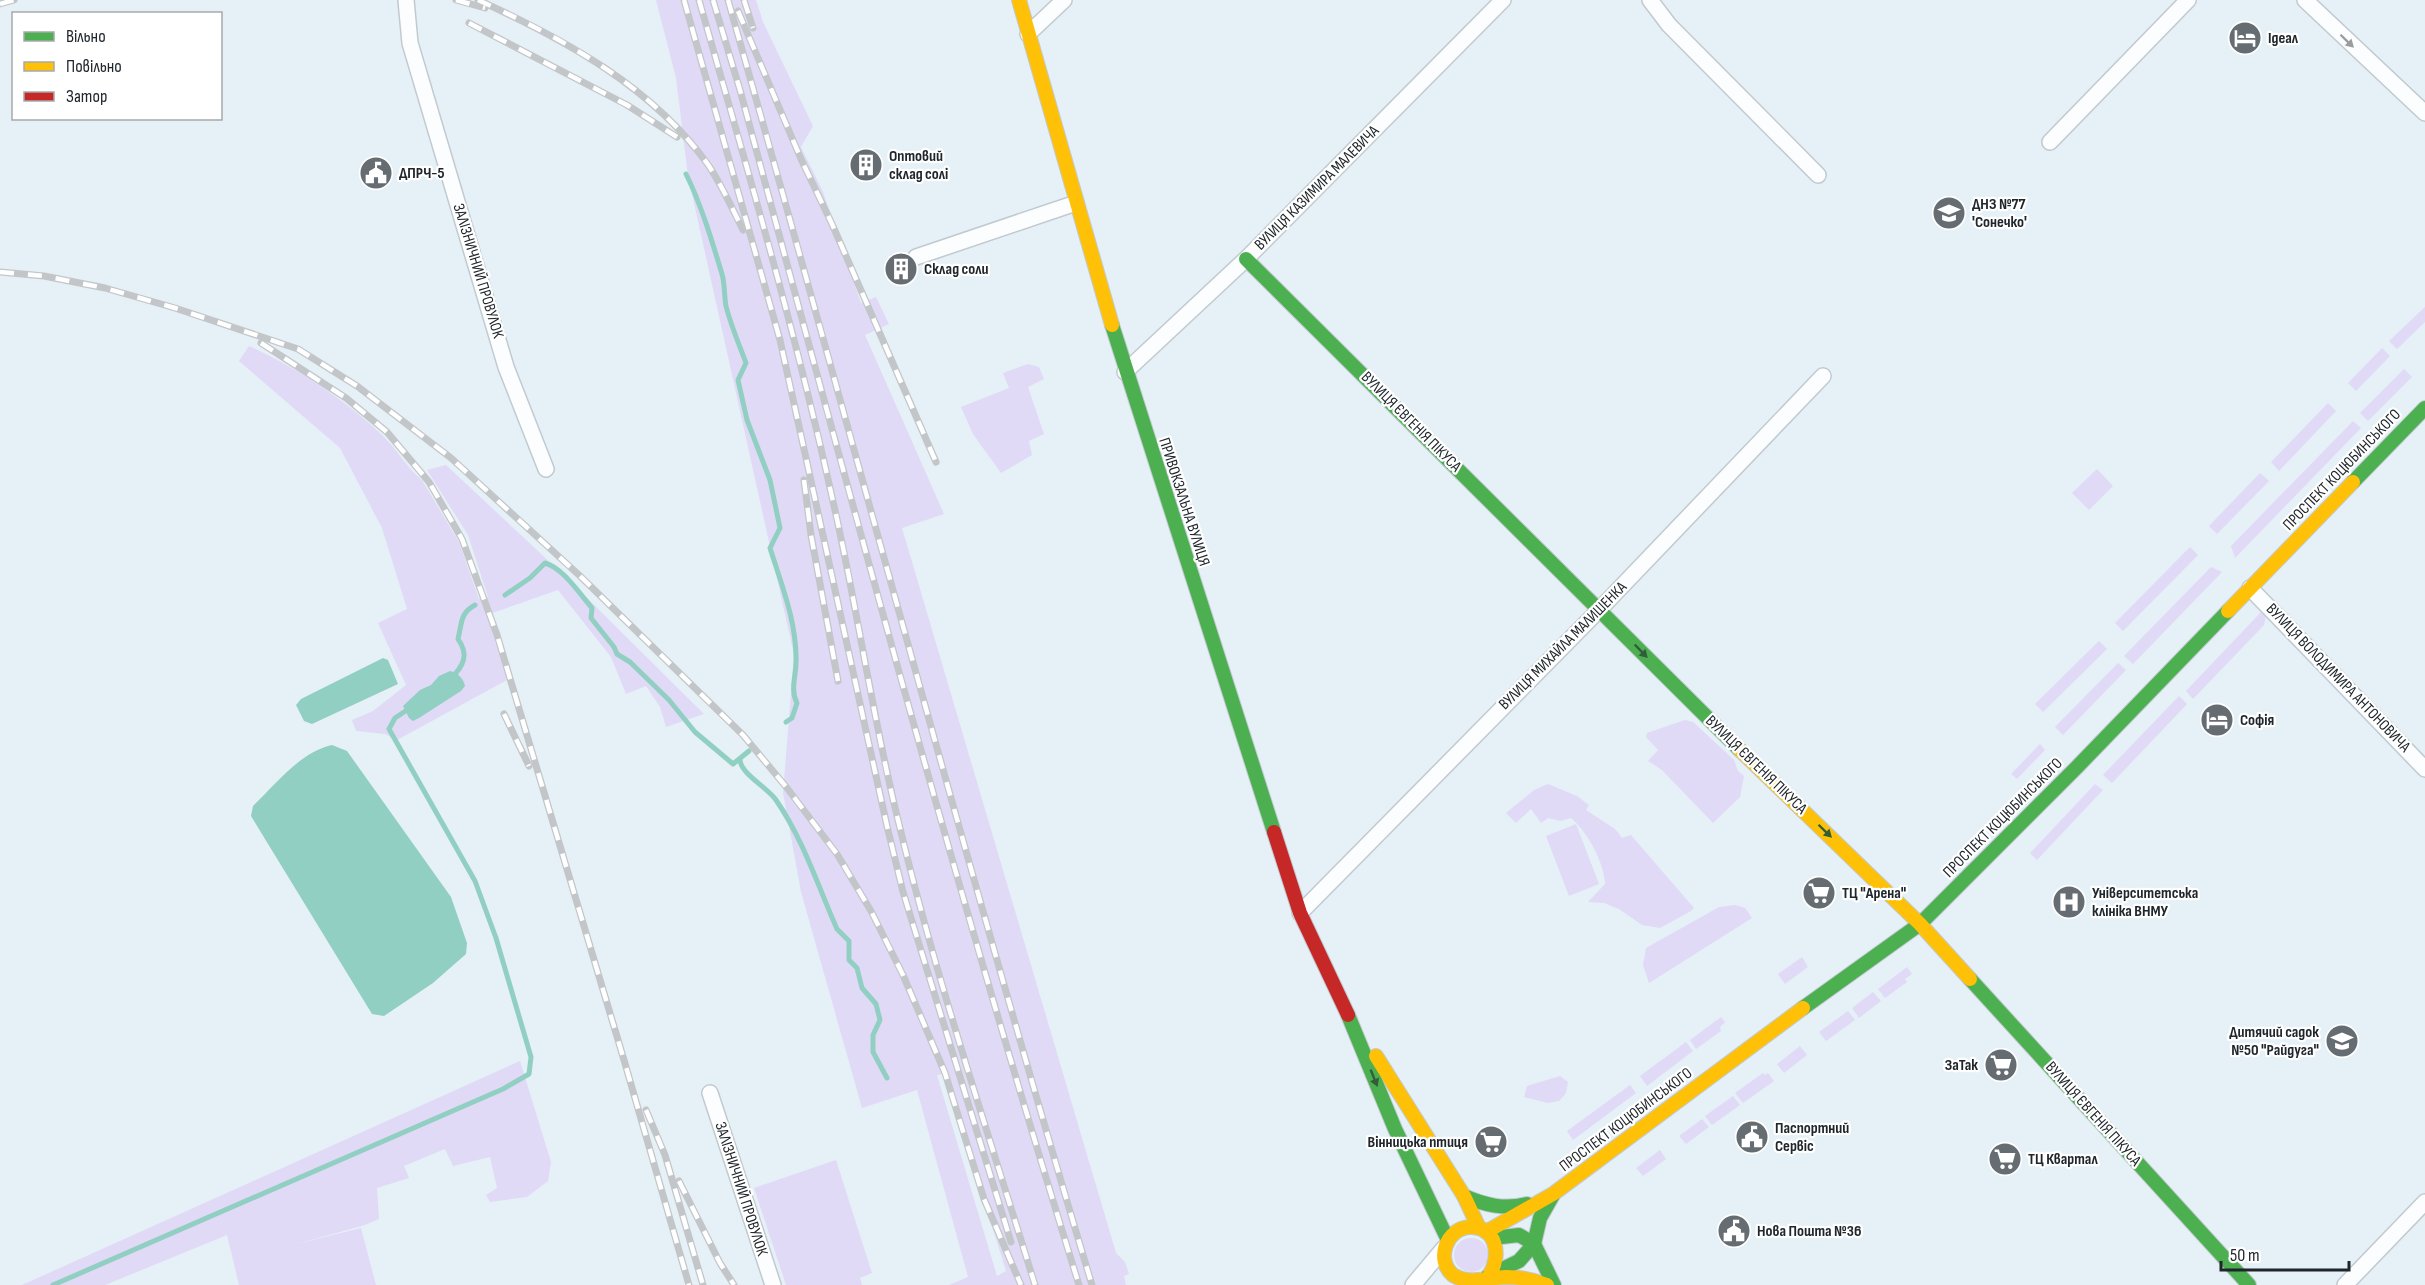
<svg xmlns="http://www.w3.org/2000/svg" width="2425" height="1285" viewBox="0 0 2425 1285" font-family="'Sofia Sans Condensed',sans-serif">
	<rect width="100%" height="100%" fill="#e6f0f7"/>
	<g fill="#e0daf7" fill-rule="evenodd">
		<path d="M656 0H756L763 22 813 126 801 147 823 192 861 303 876 297 889 324 865 335 944 514 902 528 1116 1253 1125 1262 1129 1274 1124 1276 1126 1285H949L968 1277 917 1090 862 1108 801 892 783 793 794 655 688 176 676 78ZM945 1074 1006 1271 997 1276 937 1075Z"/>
		<path d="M2425 307V322L2397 349 2389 341Z"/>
		<path d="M249 346C297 368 344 399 382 435 397 449 406 467 422 480L459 542 479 599 488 597 468 535 427 470 446 465 569 580 704 714 666 727 660 707 646 686 626 694 611 657 558 590 487 615 507 680 397 740 385 734 356 731 352 720 373 711 406 685 378 623 407 609 382 528 340 448 239 361Z"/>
		<path d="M2382 348 2390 356 2356 391 2348 383Z"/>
		<path d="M1028 364 1039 367 1044 379 1028 387 1044 434 1029 441 1032 455 1001 473 973 434 961 407 1009 388 1003 373Z"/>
		<path d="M2404 369 2412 377 2368 421 2360 413Z"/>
		<path d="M2328 403 2336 411 2279 471 2271 462Z"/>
		<path d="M2353 421 2361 428 2235 558 2231 546Z"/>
		<path d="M2097 469 2113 486 2089 510 2072 493Z"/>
		<path d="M2260 473 2269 481 2217 534 2209 526Z"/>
		<path d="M2190 547 2198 555 2123 631 2115 623Z"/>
		<path d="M2211 567 2222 572 2133 664 2124 656Z"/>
		<path d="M2263 610 2266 615 2264 625 2193 699 2186 691Z"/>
		<path d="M2099 641 2107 649 2043 712 2035 704Z"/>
		<path d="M2118 663 2126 670 2063 735 2055 727Z"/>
		<path d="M2179 696 2187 704 2112 783 2103 775Z"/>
		<path d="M1685 720 1693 722 1734 760 1738 771 1744 776 1740 797 1713 823 1662 770 1648 761 1658 750 1646 737 1647 733Z"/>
		<path d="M2040 744 2045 750 2017 779 2011 774Z"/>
		<path d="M1548 784 1577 796 1589 805 1586 810 1615 829 1622 838 1631 835 1694 908 1691 911 1660 928 1642 925 1619 909 1604 903 1588 902 1605 884C1604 862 1588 833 1571 818L1561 821 1548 818 1541 823 1531 809 1516 823 1506 813 1534 790Z"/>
		<path d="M2095 784 2103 790 2037 860 2030 853Z"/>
		<path d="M1576 824 1599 884 1569 896 1546 836Z"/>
		<path d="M1735 905 1745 908 1752 918 1649 983 1643 965 1646 948 1719 907Z"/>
		<path d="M1802 957 1808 967 1785 984 1778 974Z"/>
		<path d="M1907 967 1912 974 1905 979 1907 982 1885 998 1878 989Z"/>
		<path d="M1873 992 1881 1001 1859 1018 1852 1008Z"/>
		<path d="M1848 1011 1855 1020 1826 1041 1819 1032Z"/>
		<path d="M1721 1017 1725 1022 1720 1027 1721 1031 1696 1049 1690 1040Z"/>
		<path d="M1686 1042 1693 1051 1647 1086 1640 1076Z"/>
		<path d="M1800 1046 1807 1055 1784 1073 1777 1064Z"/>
		<path d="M520 1061 551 1162 548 1181 527 1197 490 1202 486 1195 497 1188 490 1157 453 1166 445 1149 404 1166 409 1178 377 1188 379 1219 362 1226 296 1244 361 1228 376 1285H239L227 1235 105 1285H22Z"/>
		<path d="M1763 1073 1765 1075 1768 1073 1774 1081 1743 1103 1735 1093Z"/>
		<path d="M1560 1076 1568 1082 1566 1093 1559 1101 1548 1103 1524 1097 1527 1086Z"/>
		<path d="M1630 1085 1636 1093 1573 1140 1567 1131Z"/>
		<path d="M1733 1096 1740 1105 1712 1125 1705 1116Z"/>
		<path d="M1702 1119 1709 1127 1686 1144 1679 1136Z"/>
		<path d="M1660 1150 1666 1159 1643 1176 1636 1168Z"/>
		<path d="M836 1160 872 1273 860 1278 862 1285H786L754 1188Z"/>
		<circle cx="1471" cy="1255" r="17"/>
	</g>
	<g fill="#91cfc3">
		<path d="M383 658 388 660 398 684 312 724 304 721 296 705 301 699Z"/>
		<path d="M450 671C457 672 464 679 465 686L461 691 419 718 413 721 409 718 403 706 420 690 431 685 439 676Z"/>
		<path d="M332 745 347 751 451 897 467 943 466 954 433 983 384 1016 372 1014 251 816 253 806C276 784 300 752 332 745Z"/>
	</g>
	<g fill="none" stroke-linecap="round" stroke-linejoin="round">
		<g stroke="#91cfc3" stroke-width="5">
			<path d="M686 174C701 204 712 241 722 274 725 284 724 296 726 306 731 326 739 344 746 363L738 380 747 420 770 480 780 528 770 548C782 586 797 623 796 662 796 676 790 690 797 703L792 718 786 722"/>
			<path d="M505 595 530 578 545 563C563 568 579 593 592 608L591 618 614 647 617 654 630 662 669 700 695 732 733 764 749 751"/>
			<path d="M451 678C464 666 469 654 458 639 462 623 460 613 475 605"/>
			<path d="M740 760C741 774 768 788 776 800 803 839 818 886 837 929L849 941V960L857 968 862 988 876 1004 880 1020 873 1035V1052L887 1078"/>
			<path d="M53 1285 503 1089 529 1074 531 1057 496 938 475 881 389 729 395 718 410 708"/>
		</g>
		<g stroke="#c2cad0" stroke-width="18">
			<g id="street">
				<path d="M406 0 410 43 506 367 546 469"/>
				<path d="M1650 0 1669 25 1818 175"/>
				<path d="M2305 0 2425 113"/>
				<path d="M1028 34 1064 0"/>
				<path d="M2050 142 2188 0"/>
				<path d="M916 257 1076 203"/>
				<path d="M1125 372 1246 259 1503 0"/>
				<path d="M2250 588 2425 769"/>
				<path d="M1300 913 1600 609 1823 376"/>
				<path d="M710 1093 773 1285"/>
				<path d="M1413 1285 1444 1248"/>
				<path d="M2345 1285 2425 1202"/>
			</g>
		</g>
		<g stroke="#c2cad0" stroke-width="16">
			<g id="fast">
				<path d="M1246 259 1739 749"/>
				<path d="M1112 325 1274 832"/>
				<path d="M2353 482 2425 408"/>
				<path d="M1970 979 2249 1285"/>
				<path d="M1803 1008 1920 924 2078 766 2228 611"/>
				<path d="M1348 1015 1395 1129 1448 1240"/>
				<path d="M1464 1196C1485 1205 1504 1210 1527 1204"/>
				<path d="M1493 1238 1519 1235 1534 1244 1554 1285"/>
				<path d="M1488 1276 1519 1261 1534 1244 1540 1218 1553 1195"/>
			</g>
		</g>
		<g stroke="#c2cad0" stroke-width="16">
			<g id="slow">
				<path d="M1019 0 1112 325"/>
				<path d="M2228 611 2353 482"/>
				<path d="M1739 749 1920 924 1970 979"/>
				<path d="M1376 1056 1464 1196 1479 1228"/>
				<path d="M1486 1232 1553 1194 1803 1008"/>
				<path d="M1490 1274C1501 1256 1497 1226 1470 1227 1446 1228 1435 1260 1453 1275 1468 1285 1489 1278 1506 1277 1521 1277 1534 1280 1547 1285"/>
			</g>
		</g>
		<g stroke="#c2cad0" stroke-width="16">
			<path id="jam" d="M1274 832 1300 913 1348 1015"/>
		</g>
		<use href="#street" stroke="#fbfdfe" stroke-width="15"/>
		<use href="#fast" stroke="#4caf50" stroke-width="14"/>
		<use href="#slow" stroke="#ffc107" stroke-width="14"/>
		<use href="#jam" stroke="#c62828" stroke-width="14"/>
		<g stroke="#c3c6c8" stroke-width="7">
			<g id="rail">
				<path d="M456 0 485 8"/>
				<path d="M478 0C564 39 653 87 709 166 722 186 732 208 743 230"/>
				<path d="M684 0 780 340 887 826 903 892 1011 1242"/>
				<path d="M699 0C746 165 795 329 832 497 857 605 872 716 899 824 936 979 988 1132 1035 1285"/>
				<path d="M713 0 740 90C848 490 956 889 1079 1285"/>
				<path d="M728 0C850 428 964 859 1092 1285"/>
				<path d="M744 0 753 28"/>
				<path d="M0 4 14 0"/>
				<path d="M738 11 801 159 832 224 936 462"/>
				<path d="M469 23 627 105 677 137"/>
				<path d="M0 272 44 276 105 288 175 308 298 349 357 386 451 458 579 575 743 735 787 788 837 854 871 911 903 975 945 1073 984 1199 1021 1285"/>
				<path d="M261 343 346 398 387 432 429 482 462 539 497 635 624 1060 689 1285"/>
				<path d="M804 480 811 535 838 681"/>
				<path d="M504 714 529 766"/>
				<path d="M646 1110 665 1155 703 1285"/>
				<path d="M679 1181 720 1263 734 1285"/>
			</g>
		</g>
		<use href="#rail" stroke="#fff" stroke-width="4.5" stroke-dasharray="14" stroke-linecap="butt"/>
	</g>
	<defs><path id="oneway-solid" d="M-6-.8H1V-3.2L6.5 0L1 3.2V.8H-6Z" transform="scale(1.5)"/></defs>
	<use fill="#989da0" href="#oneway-solid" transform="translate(2347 41) rotate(44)"/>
	<g fill="#325d3a">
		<use href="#oneway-solid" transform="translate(1641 651) rotate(46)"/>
		<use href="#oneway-solid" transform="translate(1825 831) rotate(44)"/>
		<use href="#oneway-solid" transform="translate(1374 1078) rotate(68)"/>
	</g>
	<defs>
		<g id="hotel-disc" transform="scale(1.725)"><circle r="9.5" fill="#656d73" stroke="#fff"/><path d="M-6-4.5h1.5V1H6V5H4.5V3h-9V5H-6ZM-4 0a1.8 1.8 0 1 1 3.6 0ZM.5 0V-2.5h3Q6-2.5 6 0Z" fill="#fff"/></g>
		<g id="building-disc" transform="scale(1.725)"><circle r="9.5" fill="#656d73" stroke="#fff"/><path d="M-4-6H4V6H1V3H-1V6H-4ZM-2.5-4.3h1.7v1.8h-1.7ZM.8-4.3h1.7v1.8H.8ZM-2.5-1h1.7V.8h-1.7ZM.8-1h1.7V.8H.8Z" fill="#fff"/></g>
		<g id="civic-disc" transform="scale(1.725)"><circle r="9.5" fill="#656d73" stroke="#fff"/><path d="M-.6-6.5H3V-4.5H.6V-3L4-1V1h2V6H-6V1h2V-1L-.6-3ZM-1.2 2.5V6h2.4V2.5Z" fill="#fff"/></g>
		<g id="school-disc" transform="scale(1.725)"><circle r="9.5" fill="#656d73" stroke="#fff"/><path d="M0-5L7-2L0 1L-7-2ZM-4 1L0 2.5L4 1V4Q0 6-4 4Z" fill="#fff"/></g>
		<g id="supermarket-disc" transform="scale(1.725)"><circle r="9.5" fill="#656d73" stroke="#fff"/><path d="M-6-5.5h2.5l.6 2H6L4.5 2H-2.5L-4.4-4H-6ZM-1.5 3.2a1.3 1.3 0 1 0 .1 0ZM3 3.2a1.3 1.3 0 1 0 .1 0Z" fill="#fff"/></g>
		<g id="hospital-disc" transform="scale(1.725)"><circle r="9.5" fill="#656d73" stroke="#fff"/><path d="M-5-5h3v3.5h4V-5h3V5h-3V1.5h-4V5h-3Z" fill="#fff"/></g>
	</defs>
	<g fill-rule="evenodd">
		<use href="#hotel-disc" x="2245" y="38"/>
		<use href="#building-disc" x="866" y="165"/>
		<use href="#civic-disc" x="376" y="173"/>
		<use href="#school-disc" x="1949" y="213"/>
		<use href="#building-disc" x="901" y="269"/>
		<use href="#hotel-disc" x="2217" y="720"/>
		<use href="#supermarket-disc" x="1819" y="893"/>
		<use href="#hospital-disc" x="2069" y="902"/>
		<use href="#school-disc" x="2342" y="1041"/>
		<use href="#supermarket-disc" x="2001" y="1065"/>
		<use href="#civic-disc" x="1752" y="1137"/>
		<use href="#supermarket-disc" x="1491" y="1142"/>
		<use href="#supermarket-disc" x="2005" y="1159"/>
		<use href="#civic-disc" x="1734" y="1231"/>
	</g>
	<g text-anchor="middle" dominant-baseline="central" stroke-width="4.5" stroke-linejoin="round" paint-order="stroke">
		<g font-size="16" font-weight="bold" fill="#20272c" stroke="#fff" text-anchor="start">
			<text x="2268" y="38">Ідеал</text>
			<text x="889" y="156">Оптовий<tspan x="889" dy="18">склад солі</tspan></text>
			<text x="399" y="173">ДПРЧ-5</text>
			<text x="1972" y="204">ДНЗ №77<tspan x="1972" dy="18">'Сонечко'</tspan></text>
			<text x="924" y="269">Склад соли</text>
			<text x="2240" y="720">Софія</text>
			<text x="1842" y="893">ТЦ "Арена"</text>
			<text x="2092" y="893">Університетська<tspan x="2092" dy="18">клініка ВНМУ</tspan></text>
			<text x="2319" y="1032" text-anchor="end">Дитячий садок<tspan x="2319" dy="18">№50 "Райдуга"</tspan></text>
			<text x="1978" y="1065" text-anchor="end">ЗаТак</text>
			<text x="1775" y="1128">Паспортний<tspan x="1775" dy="18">Сервіс</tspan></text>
			<text x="1468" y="1142" text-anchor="end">Вінницька птиця</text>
			<text x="2028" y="1159">ТЦ Квартал</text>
			<text x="1757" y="1231">Нова Пошта №36</text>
		</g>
		<g font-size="16" fill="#20272c" stroke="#fff">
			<text transform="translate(1317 188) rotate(-45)">ВУЛИЦЯ КАЗИМИРА МАЛЕВИЧА</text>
			<text transform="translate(478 271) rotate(73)">ЗАЛІЗНИЧНИЙ ПРОВУЛОК</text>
			<text transform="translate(1411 422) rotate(45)">ВУЛИЦЯ ЄВГЕНІЯ ПІКУСА</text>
			<text transform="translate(2342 470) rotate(-46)">ПРОСПЕКТ КОЦЮБИНСЬКОГО</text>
			<text transform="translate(1184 502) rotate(72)">ПРИВОКЗАЛЬНА ВУЛИЦЯ</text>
			<text transform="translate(1563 646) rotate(-45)">ВУЛИЦЯ МИХАЙЛА МАЛИШЕНКА</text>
			<text transform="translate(2338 678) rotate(46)">ВУЛИЦЯ ВОЛОДИМИРА АНТОНОВИЧА</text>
			<text transform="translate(1756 765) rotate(44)">ВУЛИЦЯ ЄВГЕНІЯ ПІКУСА</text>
			<text transform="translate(2003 818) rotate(-45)">ПРОСПЕКТ КОЦЮБИНСЬКОГО</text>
			<text transform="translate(2093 1114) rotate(48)">ВУЛИЦЯ ЄВГЕНІЯ ПІКУСА</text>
			<text transform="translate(1626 1120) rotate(-37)">ПРОСПЕКТ КОЦЮБИНСЬКОГО</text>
			<text transform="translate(741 1189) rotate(72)">ЗАЛІЗНИЧНИЙ ПРОВУЛОК</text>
		</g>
	</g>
	<rect x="12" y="12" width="210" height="108" fill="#ffffff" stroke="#a6a9ab" stroke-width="1.5"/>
	<rect x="24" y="32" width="30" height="9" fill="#4caf50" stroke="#a6a9ab" stroke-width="1.5"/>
	<text x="66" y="42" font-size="18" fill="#20272c">Вільно</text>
	<rect x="24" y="62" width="30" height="9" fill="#ffc107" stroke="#a6a9ab" stroke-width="1.5"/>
	<text x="66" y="72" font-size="18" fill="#20272c">Повільно</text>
	<rect x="24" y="92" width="30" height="9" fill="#c62828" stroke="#a6a9ab" stroke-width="1.5"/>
	<text x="66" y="102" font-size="18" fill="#20272c">Затор</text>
	<path d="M2221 1261v9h128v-9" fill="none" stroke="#20272c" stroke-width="3"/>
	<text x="2230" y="1261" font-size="18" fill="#20272c" stroke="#ffffff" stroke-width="4.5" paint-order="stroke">50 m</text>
</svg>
